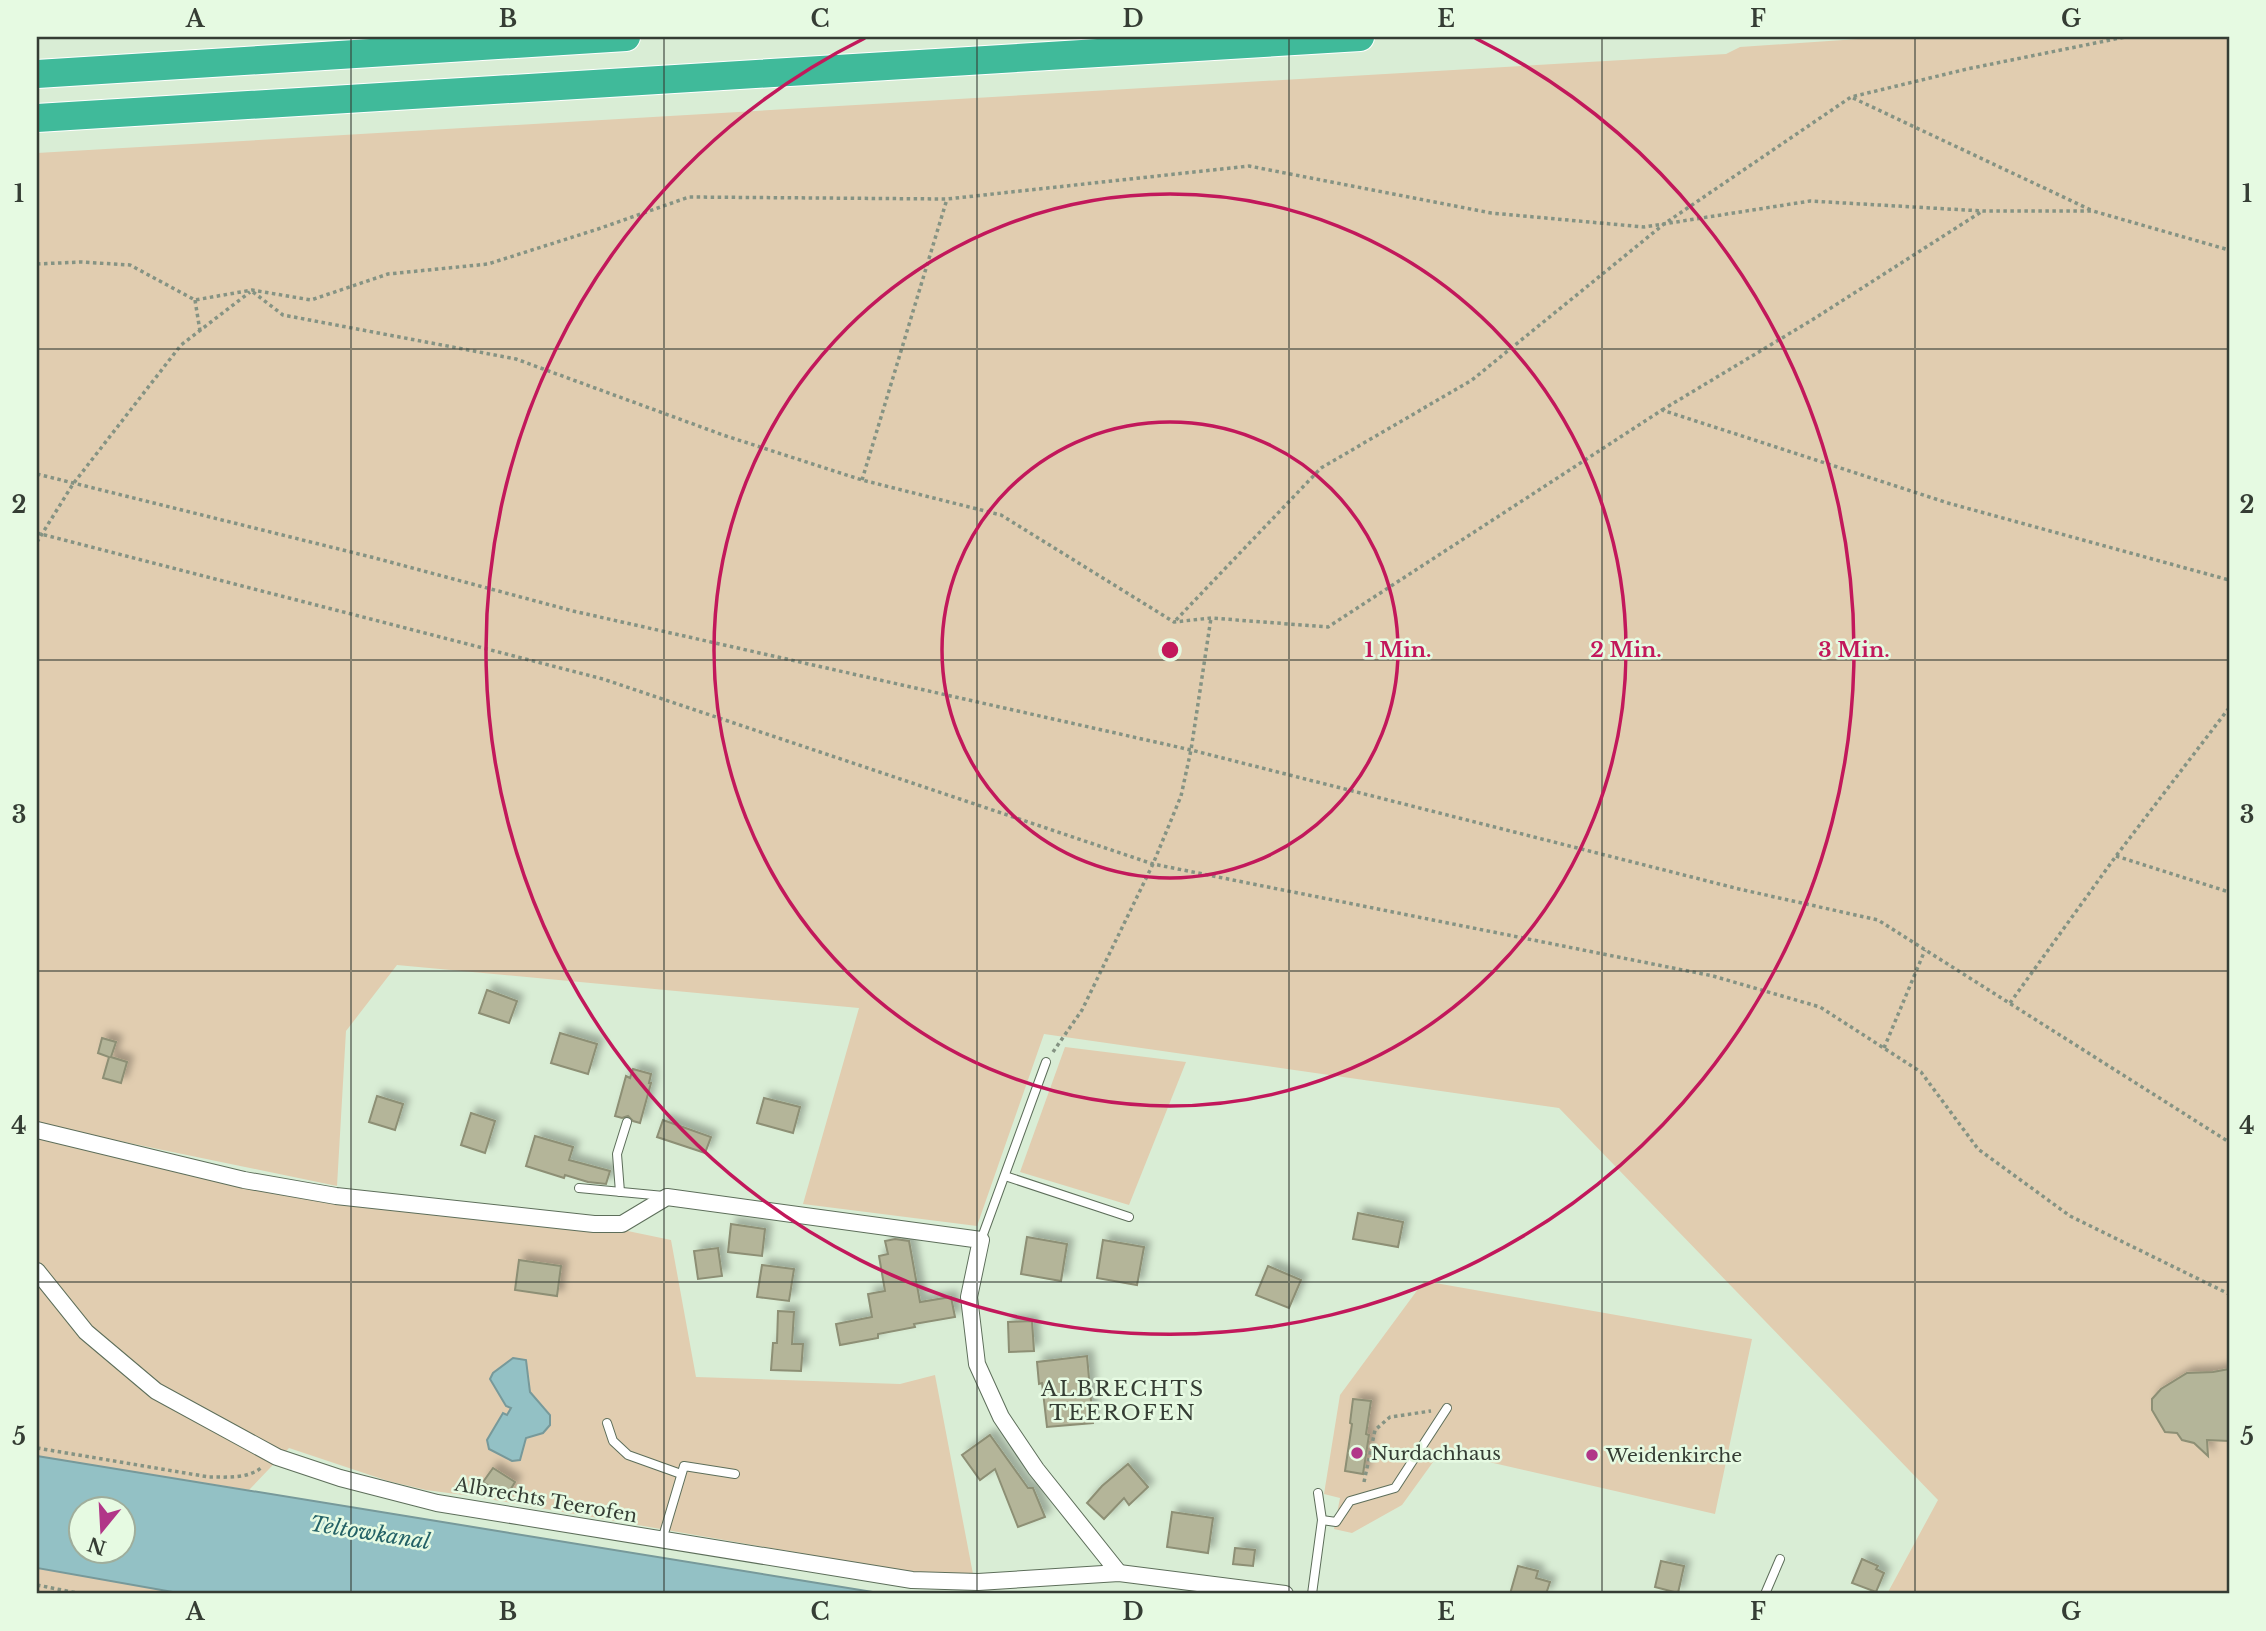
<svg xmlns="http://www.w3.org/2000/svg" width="2266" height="1631" viewBox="0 0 2266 1631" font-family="'Libre Baskerville',serif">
	<defs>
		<filter id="shadow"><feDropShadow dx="6" dy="-6" stdDeviation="3.5" flood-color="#0004"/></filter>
	</defs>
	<rect width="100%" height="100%" fill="#d9edd5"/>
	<g fill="#e1cdb0" fill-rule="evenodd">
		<path d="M1887 37H2229V1594H1887L1938 1500 1559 1108 1044 1034 977 1226 803 1204 859 1008 397 965 346 1031 337 1186 37 1124V153L1726 54 1740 47Z"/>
		<path d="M1065 1047 1186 1062 1129 1205 1020 1172Z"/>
		<path d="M37 1130 244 1180 594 1224 671 1240 696 1377 900 1384 935 1375 973 1574 914 1573 471 1496 426 1490 388 1481 289 1448 249 1490 37 1456ZM529 1374 530 1392 549 1415 542 1433 526 1438 523 1451 504 1413 507 1415 511 1408 494 1384Z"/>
		<path d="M1424 1281 1752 1339 1715 1514 1441 1451 1402 1505 1352 1533 1334 1529 1340 1498 1324 1494 1340 1395Z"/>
		<path d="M37 1568 184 1594H37Z"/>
	</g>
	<g fill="#93c1c5" stroke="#77999a" stroke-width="2" fill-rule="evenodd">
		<path d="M513 1358 526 1360 530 1392 550 1415V1425L543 1433 526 1438 520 1460 512 1461 489 1449 487 1440 503 1413 507 1415 511 1408 506 1406 490 1379 493 1373Z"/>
		<path d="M37 1456 885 1594H184L37 1568ZM80 1508H122V1550H80Z"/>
	</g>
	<g fill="#b4b599" stroke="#8d8f74" stroke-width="2" filter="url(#shadow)">
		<path d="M487 990 517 1001 509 1023 479 1013Z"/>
		<path d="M560 1033 597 1044 588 1074 551 1063Z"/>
		<path d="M102 1038 116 1042 111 1057 127 1062 121 1083 103 1078 109 1057 98 1053Z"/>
		<path d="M633 1069 651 1074 649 1083H651L640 1123 633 1121 628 1116 622 1118 615 1116 626 1076 630 1078Z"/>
		<path d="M377 1096 403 1104 395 1130 369 1122Z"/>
		<path d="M764 1098 800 1107 793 1133 757 1123Z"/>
		<path d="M471 1113 495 1121 485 1153 461 1145Z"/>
		<path d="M663 1120 711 1137 705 1153 657 1137Z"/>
		<path d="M535 1136 573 1147 569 1160 610 1171 606 1184 588 1182 565 1175 564 1178 526 1166Z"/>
		<path d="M1358 1213 1403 1222 1398 1247 1353 1239Z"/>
		<path d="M731 1224 765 1229 762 1256 728 1252Z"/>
		<path d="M1027 1237 1067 1244 1061 1281 1021 1274Z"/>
		<path d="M895 1239 909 1241 920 1302 951 1297 955 1317 914 1324 915 1327 878 1334V1338L840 1345 836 1324 872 1317 868 1294 885 1291 879 1256 888 1254 885 1241Z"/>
		<path d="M1103 1240 1144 1247 1137 1285 1097 1278Z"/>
		<path d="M718 1248 722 1276 698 1279 694 1251Z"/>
		<path d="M519 1260 561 1266 557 1296 515 1290Z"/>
		<path d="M762 1265 794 1269 789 1301 757 1297Z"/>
		<path d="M1268 1266 1301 1280 1289 1308 1256 1295Z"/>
		<path d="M778 1311 794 1312 792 1344H803L801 1371 771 1370 773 1343H777Z"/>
		<path d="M1032 1321 1034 1351 1009 1352 1008 1322Z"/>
		<path d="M1087 1356 1093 1423 1047 1427 1042 1383 1039 1384 1037 1362Z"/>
		<path d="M2229 1369V1441L2207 1440 2208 1456 2194 1443 2182 1440 2177 1433 2165 1432 2152 1410V1399L2161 1389 2187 1373 2213 1372Z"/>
		<path d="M1353 1399 1371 1401 1366 1434 1369 1435 1363 1474 1345 1471 1352 1424 1350 1423Z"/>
		<path d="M990 1435 1028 1488H1033L1045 1517 1018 1527 995 1469 980 1480 962 1455Z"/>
		<path d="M1128 1464 1148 1487 1129 1505 1124 1498 1104 1519 1087 1503 1102 1486Z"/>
		<path d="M493 1468 515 1482 506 1497 483 1482Z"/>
		<path d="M1172 1512 1213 1518 1208 1553 1167 1547Z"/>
		<path d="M1235 1548 1255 1550 1253 1566 1233 1564Z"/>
		<path d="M1862 1559 1878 1566 1876 1569 1884 1573 1876 1592 1852 1583Z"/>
		<path d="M1661 1561 1684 1566 1678 1593 1655 1587Z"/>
		<path d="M1518 1566 1538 1571 1536 1578 1550 1582 1546 1594H1510Z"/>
	</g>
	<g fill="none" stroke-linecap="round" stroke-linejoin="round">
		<g stroke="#5d6e5a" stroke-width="10">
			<g id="lane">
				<path d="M1005 1176 1129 1217"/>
				<path d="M579 1188 664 1196"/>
				<path d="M620 1192 617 1154 627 1122"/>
				<path d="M981 1240 1046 1062"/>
				<path d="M607 1423 613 1441 628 1455 681 1474"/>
				<path d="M1322 1520 1336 1522 1350 1501 1395 1488 1447 1408"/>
				<path d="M662 1540 684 1466 735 1474"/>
				<path d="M1312 1594 1322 1520 1318 1493"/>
				<path d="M1765 1594 1780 1559"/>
			</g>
		</g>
		<g stroke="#5d6e5a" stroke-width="18">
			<g id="street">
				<path d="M37 1130 244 1180 336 1196 594 1224H622L667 1197 981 1240 969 1297 977 1364 1001 1417 1036 1469 1119 1573"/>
				<path d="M37 1271 86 1332 156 1391 277 1457 340 1478 437 1503 912 1580 978 1582 1119 1573 1285 1594"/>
			</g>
		</g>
		<g stroke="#fff" stroke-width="30">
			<g id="highway">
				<path d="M37 74 626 37"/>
				<path d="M37 118 1360 37"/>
			</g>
		</g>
		<g stroke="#859383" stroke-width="3.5" stroke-dasharray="3.5 3.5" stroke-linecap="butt">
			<path d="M1853 98 2093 211"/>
			<path d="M37 264 81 262 130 265 195 300 252 290 311 300 388 274 488 264 598 229 689 197 947 199 1249 166 1491 213 1644 227 1810 201 1983 211H2093L2229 250"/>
			<path d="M253 292 283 315 516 359 723 435 862 480 1001 515 1174 622 1211 618 1328 627 1662 410 1948 503 2229 580"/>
			<path d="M195 300 200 331"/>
			<path d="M1662 410 1812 320 1981 212"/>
			<path d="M37 474 375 558 573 611 1191 750 1739 889 1878 920 2229 1142"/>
			<path d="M862 480 947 199"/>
			<path d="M37 533 603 679 1153 864 1713 976 1820 1007 1921 1072 1978 1149 2070 1216 2229 1294"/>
			<path d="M37 542 73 484 181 345 250 292"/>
			<path d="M1176 620 1321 468 1472 380 1664 224 1851 97 1967 69 2125 37"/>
			<path d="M2116 856 2229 892"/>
			<path d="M2010 1003 2116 856 2229 708"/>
			<path d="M1884 1048 1925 950"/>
			<path d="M1053 1052 1082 1010 1153 864 1181 796 1191 750 1211 618"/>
			<path d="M37 1448 209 1477C226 1477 247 1479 261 1468"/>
			<path d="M1364 1482 1375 1430 1390 1417 1431 1411"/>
			<path d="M37 1585 82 1594"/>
		</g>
		<use href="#lane" stroke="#fff" stroke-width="8"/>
		<use href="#street" stroke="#fff" stroke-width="16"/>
		<use href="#highway" stroke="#40ba9a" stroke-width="28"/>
	</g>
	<path fill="none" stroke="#353d34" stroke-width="2" stroke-opacity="0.55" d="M351 37V1594M664 37V1594M977 37V1594M1289 37V1594M1602 37V1594M1915 37V1594M37 349H2229M37 660H2229M37 971H2229M37 1282H2229"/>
	<g fill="none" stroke="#c2185b" stroke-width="3.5">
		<circle cx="1170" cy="650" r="228"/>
		<circle cx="1170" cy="650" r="456"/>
		<path d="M1475 38A684 684 0 1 1 865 38"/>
	</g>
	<g fill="#b13688" stroke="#e6fae2" stroke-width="2.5">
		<circle cx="1357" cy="1453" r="7"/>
		<circle cx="1592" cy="1455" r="7"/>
	</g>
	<g text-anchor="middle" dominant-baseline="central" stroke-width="5" stroke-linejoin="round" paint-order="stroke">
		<g font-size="19" fill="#353d34" stroke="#e6fae2" text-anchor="start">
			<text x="1371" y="1453">Nurdachhaus</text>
			<text x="1606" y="1455">Weidenkirche</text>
		</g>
		<g font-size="19" fill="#353d34" stroke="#e6fae2">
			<text transform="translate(546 1500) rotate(10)">Albrechts Teerofen</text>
		</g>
		<g font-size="21" letter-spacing="2" fill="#353d34" stroke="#e6fae2">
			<text x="1123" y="1389">ALBRECHTS<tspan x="1123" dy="24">TEEROFEN</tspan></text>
		</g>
		<g font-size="21" font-style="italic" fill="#236166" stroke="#e6fae2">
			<text transform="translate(370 1533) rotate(9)">Teltowkanal</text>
		</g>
	</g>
	<circle cx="1170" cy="650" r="10" fill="#c2185b" stroke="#e6fae2" stroke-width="3.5"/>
	<g font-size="21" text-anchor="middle" font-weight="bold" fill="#c2185b" stroke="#e6fae2" stroke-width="5" stroke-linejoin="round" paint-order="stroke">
		<text x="1398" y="657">1 Min.</text>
		<text x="1626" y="657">2 Min.</text>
		<text x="1854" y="657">3 Min.</text>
	</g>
	<rect width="2266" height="1631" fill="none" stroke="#e6fae2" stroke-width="77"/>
	<g transform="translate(102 1530) rotate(198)"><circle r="33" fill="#e6fae2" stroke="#9fae9c" stroke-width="2"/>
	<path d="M0-5L12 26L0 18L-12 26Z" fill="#b13688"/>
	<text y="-10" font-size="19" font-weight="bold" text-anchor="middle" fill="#353d34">N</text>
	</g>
	<rect x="38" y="38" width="2190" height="1554" fill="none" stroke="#353d34" stroke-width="2.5"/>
	<g font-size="23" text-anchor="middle" font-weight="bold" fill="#353d34">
		<text x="195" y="27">A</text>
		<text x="508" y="27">B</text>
		<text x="820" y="27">C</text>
		<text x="1133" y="27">D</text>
		<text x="1446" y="27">E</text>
		<text x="1758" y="27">F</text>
		<text x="2071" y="27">G</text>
		<text x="19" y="202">1</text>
		<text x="2247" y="202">1</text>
		<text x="19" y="513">2</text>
		<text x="2247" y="513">2</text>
		<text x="19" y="823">3</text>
		<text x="2247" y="823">3</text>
		<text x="19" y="1134">4</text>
		<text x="2247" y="1134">4</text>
		<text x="19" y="1445">5</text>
		<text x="2247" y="1445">5</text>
		<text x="195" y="1620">A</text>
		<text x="508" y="1620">B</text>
		<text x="820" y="1620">C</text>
		<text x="1133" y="1620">D</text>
		<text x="1446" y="1620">E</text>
		<text x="1758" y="1620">F</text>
		<text x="2071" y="1620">G</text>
	</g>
</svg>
